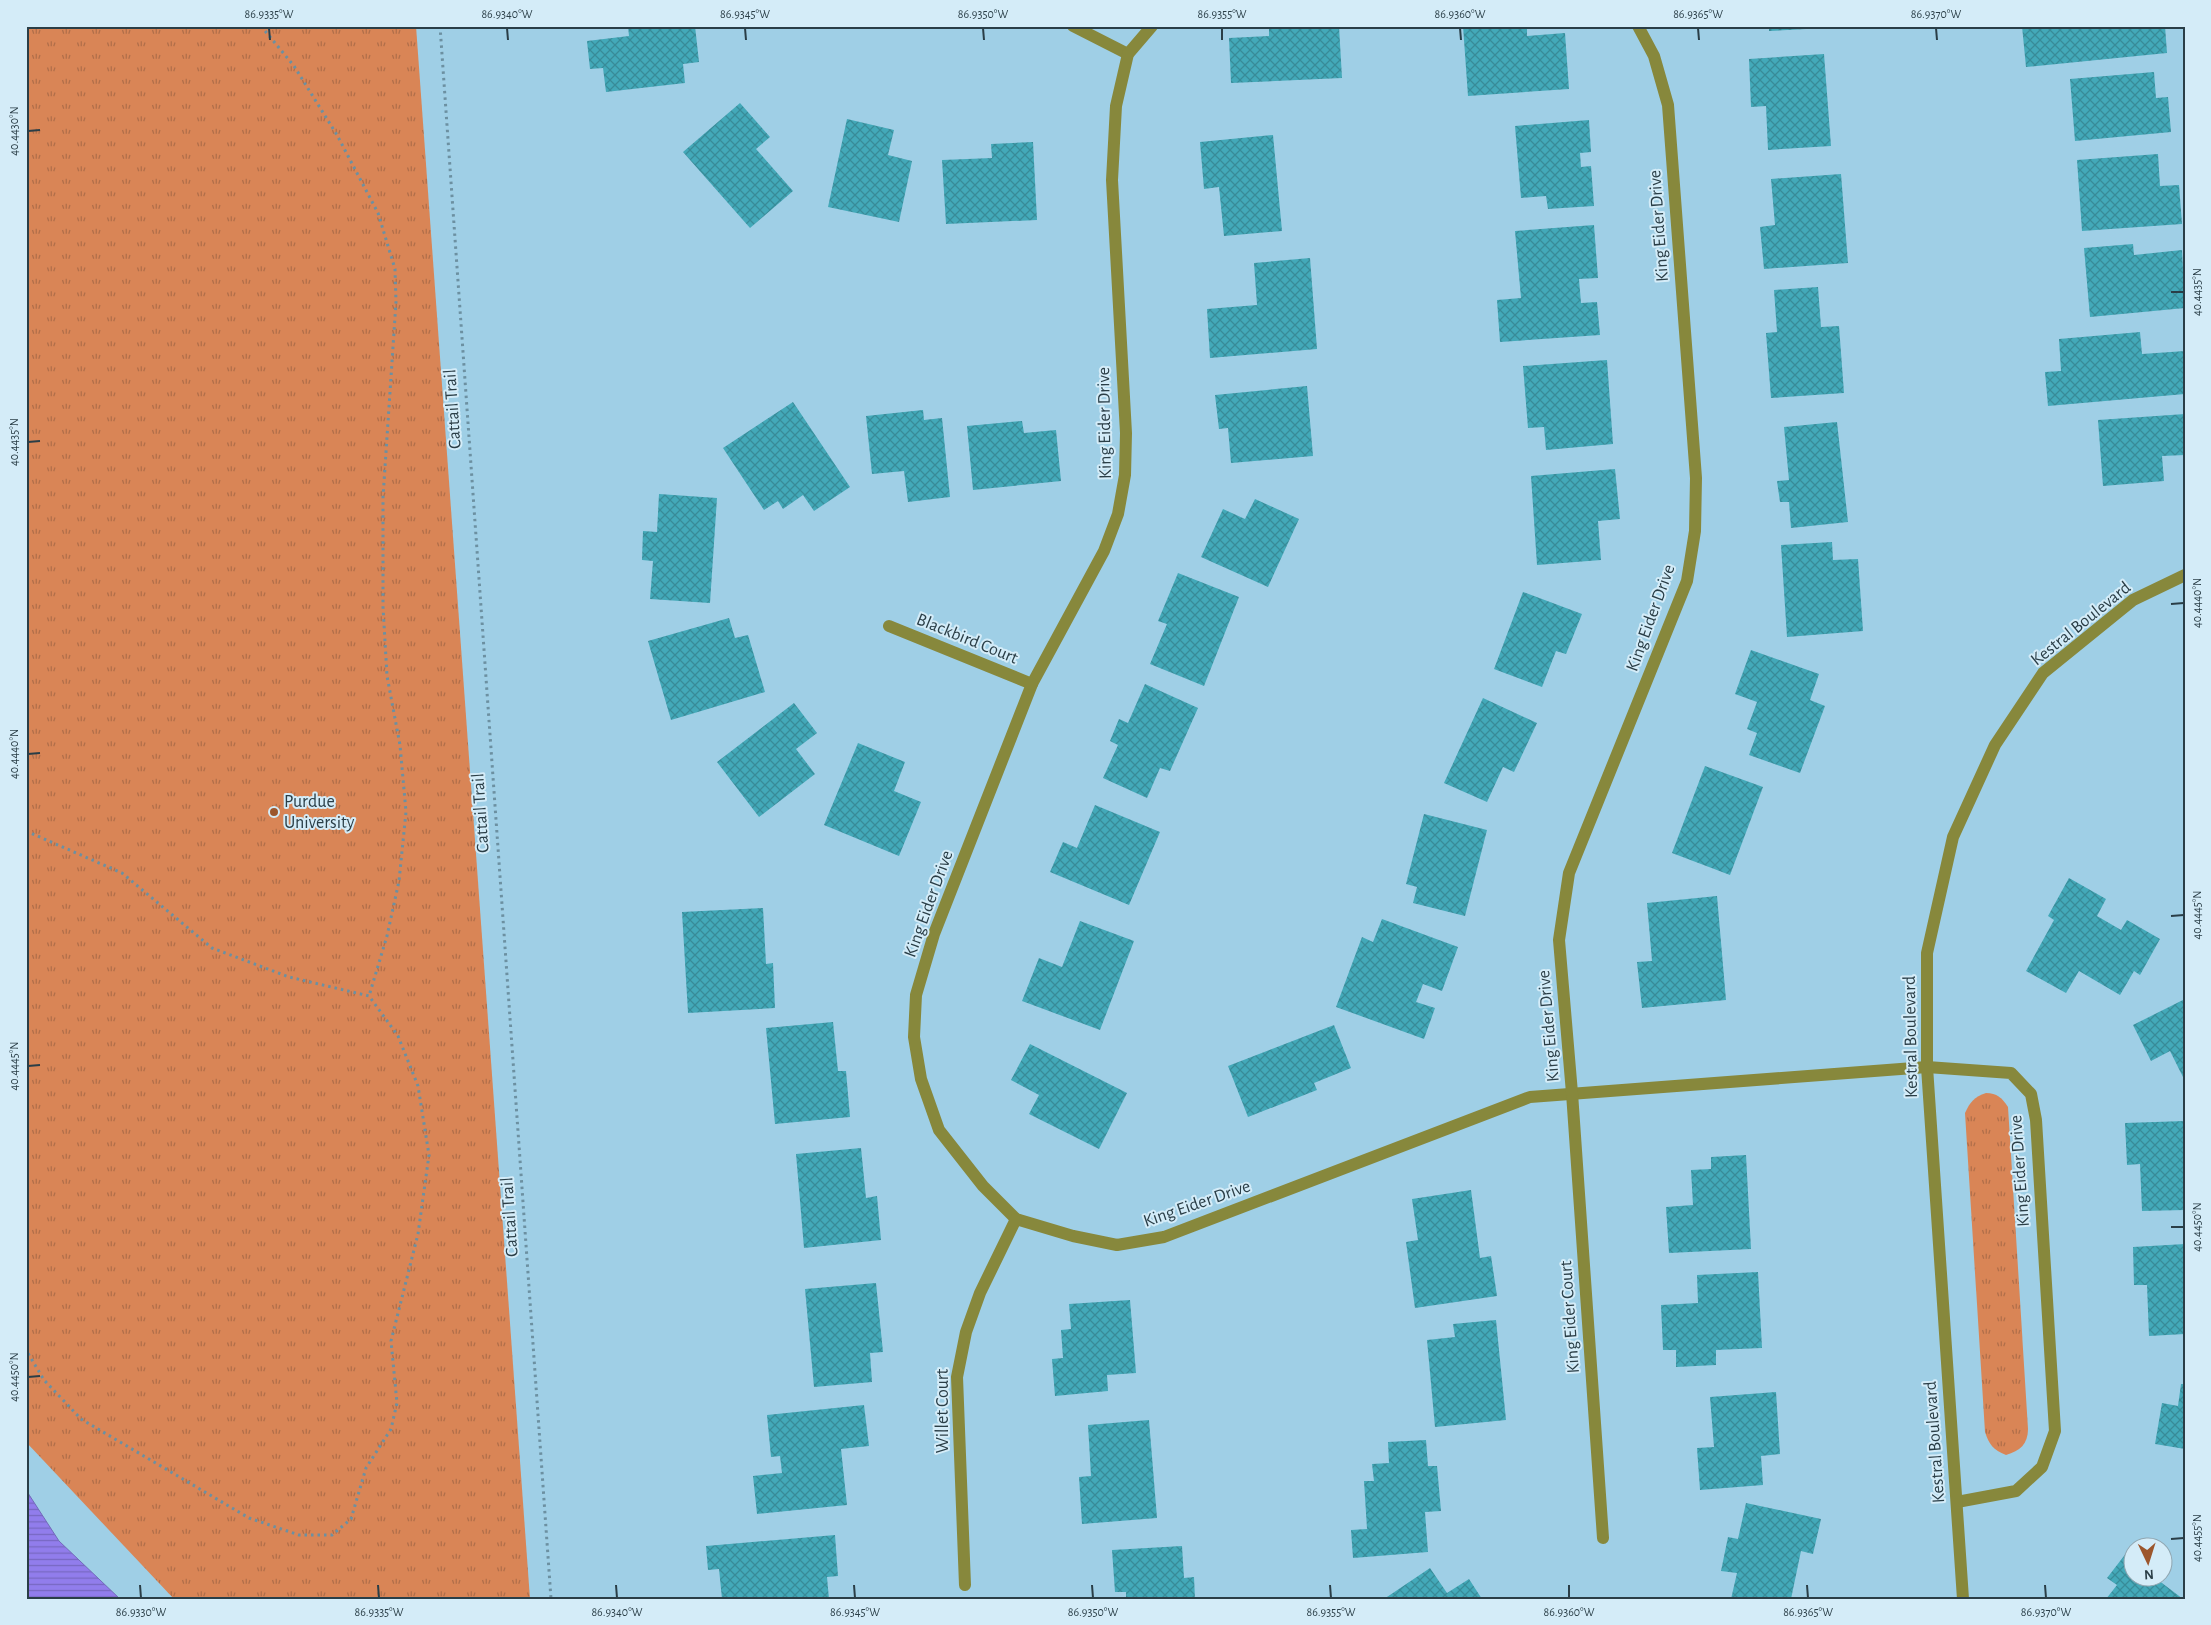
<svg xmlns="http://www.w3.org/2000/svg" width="2211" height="1625" viewBox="0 0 2211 1625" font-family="'Alegreya Sans',sans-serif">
	<defs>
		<pattern id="grass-tufts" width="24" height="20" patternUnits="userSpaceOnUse" patternTransform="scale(1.25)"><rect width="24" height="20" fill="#d98556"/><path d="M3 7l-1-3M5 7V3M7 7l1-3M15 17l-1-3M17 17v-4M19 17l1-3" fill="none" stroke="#b06e49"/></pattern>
		<pattern id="water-rules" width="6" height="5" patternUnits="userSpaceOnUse" patternTransform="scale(1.25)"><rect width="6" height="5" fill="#917dec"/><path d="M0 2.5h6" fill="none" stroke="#7768c1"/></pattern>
		<pattern id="building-cross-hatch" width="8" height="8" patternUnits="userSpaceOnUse" patternTransform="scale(1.25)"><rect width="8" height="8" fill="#43a9b9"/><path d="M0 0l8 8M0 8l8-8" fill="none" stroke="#388b98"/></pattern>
	</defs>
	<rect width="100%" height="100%" fill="#9fcfe6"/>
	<g fill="url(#grass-tufts)">
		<path d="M26 26H416L530 1599H174L26 1442Z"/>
		<path d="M1986 1093C1997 1093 2002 1098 2008 1107L2028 1429C2028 1444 2020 1451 2006 1455 1993 1450 1989 1444 1985 1432L1965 1113C1970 1102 1974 1097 1986 1093Z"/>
	</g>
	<path fill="url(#water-rules)" stroke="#726aba" d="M26 1490 59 1541 120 1599H26Z"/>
	<g fill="url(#building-cross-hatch)">
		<path d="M628 26H695L699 62 683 64 685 83 606 92 603 68 590 69 587 41 629 36Z"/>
		<path d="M1339 26 1342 78 1231 83 1229 38 1269 36V29Z"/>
		<path d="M1463 26H1505L1506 29 1527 28V36L1565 33 1569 89 1468 96Z"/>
		<path d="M1769 26H1825V28L1769 31Z"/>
		<path d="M2022 26H2165L2167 53 2026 67Z"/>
		<path d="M1824 54 1831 146 1768 150 1766 106 1751 107 1749 59Z"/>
		<path d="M2154 72 2156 98 2168 97 2171 132 2075 141 2070 79Z"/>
		<path d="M740 103 770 137 756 149 793 191 750 228 683 152Z"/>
		<path d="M847 119 894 130 888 155 912 161 899 222 828 207Z"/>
		<path d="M1589 120 1591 152 1580 153 1581 167 1591 166 1594 206 1548 209 1546 196 1521 198 1515 126Z"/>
		<path d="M1273 135 1282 231 1224 236 1219 187 1204 189 1200 142Z"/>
		<path d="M1033 142 1037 220 946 224 942 160 992 158 991 144Z"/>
		<path d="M2158 154 2160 186 2179 185 2182 224 2082 231 2077 160Z"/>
		<path d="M1841 174 1848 263 1764 269 1760 227 1775 225 1771 179Z"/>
		<path d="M1594 225 1598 278 1579 279 1581 303 1597 302 1600 335 1500 342 1497 300 1521 298 1515 231Z"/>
		<path d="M2133 244 2134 255 2182 250 2185 308 2090 317 2084 248Z"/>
		<path d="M1310 258 1317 349 1210 358 1207 309 1257 305 1254 263Z"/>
		<path d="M1818 287 1821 327 1839 326 1844 393 1771 398 1766 333 1777 332 1774 290Z"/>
		<path d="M2140 332 2142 354 2185 351V394L2048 406 2045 372 2061 371 2059 339Z"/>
		<path d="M1607 360 1613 444 1546 450 1544 427 1528 428 1523 366Z"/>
		<path d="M1307 386 1313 456 1231 463 1228 428 1219 429 1215 395Z"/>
		<path d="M793 402 850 487 814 511 803 495 783 509 778 501 764 510 723 448Z"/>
		<path d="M923 410 924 420 942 418 950 497 908 502 904 471 872 474 866 416Z"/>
		<path d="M2185 414V455L2162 456 2164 481 2103 486 2098 420Z"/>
		<path d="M1022 421 1024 433 1056 430 1061 481 973 490 967 426Z"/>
		<path d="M1837 422 1848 522 1791 528 1789 502H1780L1777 481 1789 480 1784 427Z"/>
		<path d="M1615 469 1620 519 1598 521 1601 560 1537 565 1531 476Z"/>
		<path d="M659 494 717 498 710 603 650 599 653 561 642 560 643 531 657 532Z"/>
		<path d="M1255 499 1299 519 1268 587 1201 557 1223 509 1245 519Z"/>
		<path d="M1832 542 1833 560 1858 559 1863 631 1787 637 1781 545Z"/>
		<path d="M1178 573 1239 597 1204 686 1150 664 1167 624 1158 621Z"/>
		<path d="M1523 592 1582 614 1566 654 1556 651 1542 687 1494 669Z"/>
		<path d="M729 618 735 638 748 635 765 692 671 720 648 641Z"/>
		<path d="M1751 650 1819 674 1810 700 1825 706 1800 773 1749 755 1757 733 1747 729 1757 702 1735 694Z"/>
		<path d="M1145 684 1198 708 1170 771 1160 768 1147 798 1103 778 1118 745 1110 741 1119 719 1128 723Z"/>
		<path d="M1483 698 1537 723 1514 772 1503 767 1487 802 1444 783Z"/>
		<path d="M794 703 817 733 796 749 815 774 759 817 717 762Z"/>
		<path d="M858 743 905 762 894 791 921 802 899 856 824 825Z"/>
		<path d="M1705 766 1763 787 1730 875 1672 853Z"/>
		<path d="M1095 805 1160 832 1129 905 1050 872 1063 842 1077 848Z"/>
		<path d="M1424 814 1487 830 1465 916 1413 903 1417 887 1406 884Z"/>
		<path d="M2069 878 2106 899 2097 916 2121 930 2127 920 2160 939 2140 975 2134 971 2120 995 2079 971 2066 993 2026 971 2054 920 2048 916Z"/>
		<path d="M1717 896 1726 1000 1642 1008 1637 962 1652 961 1647 903Z"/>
		<path d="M763 908 766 964 773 963 775 1008 688 1013 682 912Z"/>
		<path d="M1382 919 1458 947 1442 991 1423 984 1416 1002 1435 1008 1424 1039 1336 1007 1362 937 1373 942Z"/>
		<path d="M1080 921 1134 941 1100 1030 1022 1001 1039 958 1062 967Z"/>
		<path d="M2185 999V1081L2170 1051 2151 1061 2133 1025Z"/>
		<path d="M833 1022 838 1071H846L850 1117 775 1124 766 1028Z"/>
		<path d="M1334 1025 1351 1068 1314 1083 1317 1090 1248 1117 1228 1066Z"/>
		<path d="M1030 1044 1127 1093 1099 1149 1029 1114 1039 1095 1011 1080Z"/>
		<path d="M2185 1121V1210L2142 1211 2140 1164 2127 1165 2125 1123Z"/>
		<path d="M861 1148 866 1198 877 1196 881 1240 804 1248 796 1154Z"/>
		<path d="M1746 1155 1751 1249 1669 1253 1666 1207 1693 1205 1691 1170 1711 1169V1157Z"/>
		<path d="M1471 1190 1480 1258 1491 1256 1497 1296 1415 1308 1406 1242 1418 1240 1412 1199Z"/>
		<path d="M2185 1244V1334L2149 1336 2147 1285H2134L2133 1247Z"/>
		<path d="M1758 1272 1762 1348 1716 1350V1365L1676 1367V1350H1663L1661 1305 1698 1303 1697 1275Z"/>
		<path d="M876 1283 883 1352 870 1353 872 1382 814 1387 805 1289Z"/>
		<path d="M1130 1300 1136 1373 1107 1375 1108 1391 1055 1396 1052 1359 1063 1358 1061 1330 1071 1329 1069 1304Z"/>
		<path d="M1496 1320 1506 1420 1435 1427 1427 1340 1455 1337 1453 1324Z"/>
		<path d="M2181 1384H2185V1449L2155 1444 2162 1403 2178 1406Z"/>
		<path d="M1776 1392 1780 1454 1761 1456 1763 1485 1700 1490 1697 1448 1714 1447 1710 1397Z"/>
		<path d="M864 1405 869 1446 841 1449 847 1505 757 1514 753 1476 782 1473 780 1456 771 1457 767 1415Z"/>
		<path d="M1149 1420 1157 1518 1082 1524 1079 1477 1091 1476 1088 1425Z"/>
		<path d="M1426 1440 1428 1466H1437L1441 1511 1425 1512 1428 1552 1353 1558 1351 1530 1367 1529 1364 1481H1374L1372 1464 1389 1463 1388 1442Z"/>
		<path d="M1746 1503 1821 1519 1813 1554 1801 1551 1791 1599H1731L1737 1573 1721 1571 1728 1537 1738 1539Z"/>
		<path d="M835 1535 838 1576 827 1577 829 1599H722L719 1569 708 1570 706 1546Z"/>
		<path d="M2134 1543 2140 1548H2134V1578H2161L2158 1580 2183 1599H2106L2117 1585 2107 1578Z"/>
		<path d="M1182 1546 1184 1578 1194 1577 1195 1599H1126V1592H1115L1112 1550Z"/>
		<path d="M1430 1568 1447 1593 1469 1579 1482 1599H1384Z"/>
	</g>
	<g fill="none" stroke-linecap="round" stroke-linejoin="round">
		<g stroke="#6c90a1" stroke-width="3" stroke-dasharray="2.5 4" stroke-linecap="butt">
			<path d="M261 26 294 66 337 135 378 213 395 269 396 302 383 497V607L387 676 400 745 406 812 399 881 387 936 369 996"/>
			<path d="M440 26 551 1599"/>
			<path d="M26 831 122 873 212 948 289 977 369 996 398 1036 418 1086 429 1155 418 1234 391 1341 397 1403 391 1429 366 1468 351 1519 332 1535H299L249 1518 81 1419 44 1380 26 1350"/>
		</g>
		<g stroke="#87883c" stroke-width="12">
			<path d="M1073 26 1128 54"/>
			<path d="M1152 26 1128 54 1116 106 1112 180 1126 433 1125 475 1118 514 1104 551 1032 684 934 934 916 995 914 1037 921 1079 939 1130 983 1186 1016 1219 1073 1236 1117 1245 1164 1237 1530 1097 1927 1067 2011 1073 2031 1094 2036 1120 2055 1431 2042 1467 2016 1491 1957 1502"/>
			<path d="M889 626 1032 684"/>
			<path d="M1603 1538 1572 1093 1559 940 1569 873 1687 581 1695 531 1696 478 1668 105 1654 56 1638 26"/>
			<path d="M965 1585 957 1377 966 1332 980 1293 1016 1219"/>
			<path d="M1963 1599 1927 1067V953L1953 837 1995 745 2043 673 2133 600 2185 575"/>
		</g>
	</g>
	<path fill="none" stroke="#2a3e47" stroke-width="2" d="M269 28 270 40M507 28 508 40M745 28 746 40M983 28 984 40M1222 28V40M1460 28 1461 40M1698 28 1699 40M1936 28 1937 40M28 131 40 130M2171 292H2184M28 442 40 441M2171 604 2184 603M28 754 40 753M2171 916 2184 915M28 1066 40 1065M2171 1227H2184M28 1377 40 1376M2171 1539 2184 1538M140 1585 141 1598M378 1585 379 1598M616 1585 617 1598M854 1585 855 1598M1092 1585 1093 1598M1330 1585 1331 1598M1569 1585V1598M1807 1585 1808 1598M2045 1585 2046 1598"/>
	<circle fill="#9c562c" stroke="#d4ecf8" stroke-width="2" cx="274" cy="812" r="5"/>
	<g text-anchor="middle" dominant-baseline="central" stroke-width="4" stroke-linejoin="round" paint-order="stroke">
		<g font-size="18" fill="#2a3e47" stroke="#d4ecf8">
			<text transform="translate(1659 226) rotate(-94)">King Eider Drive</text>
			<text transform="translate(453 409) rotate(-94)">Cattail Trail</text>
			<text transform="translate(1105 423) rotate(-91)">King Eider Drive</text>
			<text transform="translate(1651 618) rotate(-70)">King Eider Drive</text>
			<text transform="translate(2081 624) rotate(-39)">Kestral Boulevard</text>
			<text transform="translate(967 639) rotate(22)">Blackbird Court</text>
			<text transform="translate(481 813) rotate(-94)">Cattail Trail</text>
			<text transform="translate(929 904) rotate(-70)">King Eider Drive</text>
			<text transform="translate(1549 1026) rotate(-95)">King Eider Drive</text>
			<text transform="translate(1911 1037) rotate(-91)">Kestral Boulevard</text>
			<text transform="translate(2020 1171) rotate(-94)">King Eider Drive</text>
			<text transform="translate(1197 1204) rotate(-19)">King Eider Drive</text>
			<text transform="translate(510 1217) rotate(-94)">Cattail Trail</text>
			<text transform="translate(1570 1317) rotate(-94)">King Eider Court</text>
			<text transform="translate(943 1411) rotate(-90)">Willet Court</text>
			<text transform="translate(1935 1442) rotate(-94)">Kestral Boulevard</text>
		</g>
		<g font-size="18" fill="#2a3e47" stroke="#d4ecf8" text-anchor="start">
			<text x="284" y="802">Purdue<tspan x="284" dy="21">University</tspan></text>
		</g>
	</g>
	<rect width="2211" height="1625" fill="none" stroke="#d4ecf8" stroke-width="55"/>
	<g transform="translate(2148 1562) rotate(176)"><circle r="24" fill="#d4ecf8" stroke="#90a6b1"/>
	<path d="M0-4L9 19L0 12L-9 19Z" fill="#9c562c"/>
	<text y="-8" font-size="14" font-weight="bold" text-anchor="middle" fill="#2a3e47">N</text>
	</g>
	<rect x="28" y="28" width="2156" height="1570" fill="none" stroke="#2a3e47" stroke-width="2"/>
	<g font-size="12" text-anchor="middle" fill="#2a3e47">
		<text x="269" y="18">86.9335°W</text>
		<text x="507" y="18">86.9340°W</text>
		<text x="745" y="18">86.9345°W</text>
		<text x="983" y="18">86.9350°W</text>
		<text x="1222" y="18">86.9355°W</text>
		<text x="1460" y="18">86.9360°W</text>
		<text x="1698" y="18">86.9365°W</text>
		<text x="1936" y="18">86.9370°W</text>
		<text transform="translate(14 131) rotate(-90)" y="4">40.4430°N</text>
		<text transform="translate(2197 292) rotate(-90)" y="4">40.4435°N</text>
		<text transform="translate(14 442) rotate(-90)" y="4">40.4435°N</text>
		<text transform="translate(2197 603) rotate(-90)" y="4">40.4440°N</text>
		<text transform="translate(14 754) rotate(-90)" y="4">40.4440°N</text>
		<text transform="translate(2197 915) rotate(-90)" y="4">40.4445°N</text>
		<text transform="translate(14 1066) rotate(-90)" y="4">40.4445°N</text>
		<text transform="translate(2197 1227) rotate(-90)" y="4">40.4450°N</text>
		<text transform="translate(14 1377) rotate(-90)" y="4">40.4450°N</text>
		<text transform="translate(2197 1538) rotate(-90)" y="4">40.4455°N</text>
		<text x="141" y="1616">86.9330°W</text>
		<text x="379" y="1616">86.9335°W</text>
		<text x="617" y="1616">86.9340°W</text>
		<text x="855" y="1616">86.9345°W</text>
		<text x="1093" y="1616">86.9350°W</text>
		<text x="1331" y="1616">86.9355°W</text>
		<text x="1569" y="1616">86.9360°W</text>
		<text x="1808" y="1616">86.9365°W</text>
		<text x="2046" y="1616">86.9370°W</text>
	</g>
</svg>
